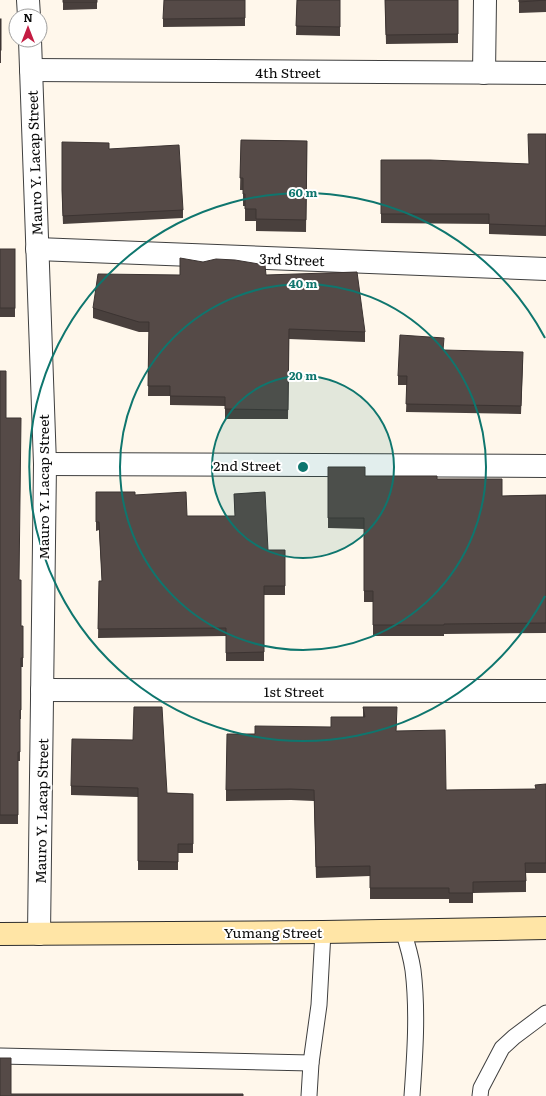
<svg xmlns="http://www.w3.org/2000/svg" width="546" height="1096" viewBox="0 0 546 1096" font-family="Literata,serif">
	<rect width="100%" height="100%" fill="#fff7eb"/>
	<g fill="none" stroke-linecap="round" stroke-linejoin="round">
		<g stroke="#3f3f3f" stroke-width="17">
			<g id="service">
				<path d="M403 931C407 943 411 957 413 970 418 1011 415 1054 412 1096"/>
				<path d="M0 1056 311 1063"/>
				<path d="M309 1096 311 1063 319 1005 323 932"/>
				<path d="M480 1096 481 1088 502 1048 514 1037 546 1013"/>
			</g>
		</g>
		<g stroke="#3f3f3f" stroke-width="24">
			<g id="minor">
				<path d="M28 0 29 16"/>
				<path d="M30 40 45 464 39 934"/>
				<path d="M31 70 546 73"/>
				<path d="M484 73 485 0"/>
				<path d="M37 249 546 269"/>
				<path d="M45 464 546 466"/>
				<path d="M42 690 546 691"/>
			</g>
		</g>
		<g stroke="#2e2e2e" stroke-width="24">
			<path id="secondary" d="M0 934 323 932 546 928"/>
		</g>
		<use href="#service" stroke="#fff" stroke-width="15"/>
		<use href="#minor" stroke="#fff" stroke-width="22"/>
		<use href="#secondary" stroke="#ffe5a6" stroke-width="22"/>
	</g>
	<g fill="#49403d">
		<path d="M97 0V9L63 10V2Z"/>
		<path d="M245 0V26L163 27V19Z"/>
		<path d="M297 0H340V36L296 35Z"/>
		<path d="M385 0H458V43L386 44Z"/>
		<path d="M519 0H546V12L519 13Z"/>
		<rect x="0" y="19" width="1" height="44"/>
		<path d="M546 134V236L489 234V224L381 223V160L529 164Z"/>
		<path d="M241 140 307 141 306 232 256 231V221H245V206H243V190H240Z"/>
		<path d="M62 142 183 210V218L63 224 62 199Z"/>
		<rect x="0" y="249" width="15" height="68"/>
		<path d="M266 275 365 332V342L289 339 288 419H225V406L170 405V396H148L149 332H139L93 318V308Z"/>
		<path d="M444 350 523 360 521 414 406 412 407 385H398V376Z"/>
		<path d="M0 371 6 418 19 580 21 626H23V667H21V719H20V761H18V824H0Z"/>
		<path d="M328 467 365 476 437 479 502 496 546 495V633L444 634V636H373V602H364V529L328 528Z"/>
		<path d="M96 492 187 516H235L234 494 268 550H285V595H264V661H226V636L98 638 99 581H102L99 530 96 531Z"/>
		<path d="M363 707 397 718 396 731 446 790 536 789 546 784V873H526V892L473 893V903H449V899H370V876L316 878 314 801 291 800 226 801V790L331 727 363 717Z"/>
		<path d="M133 740 167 793 193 794V853H178V870H138V797L71 795V786Z"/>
	</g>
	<g fill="#554a47" stroke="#3c3432">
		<rect x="63" y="0" width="34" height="2"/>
		<path d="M164 0H245V18L163 19Z"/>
		<path d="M297 0H340V27L296 26Z"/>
		<path d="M385 0H458V34L386 35Z"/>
		<path d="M519 0H546L519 2Z"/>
		<rect x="0" y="19" width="1" height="31"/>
		<path d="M528 134H546V226L489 224V214H381V160H430L529 164Z"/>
		<path d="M241 140 307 141 306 220 256 219V209H245V194H243V178H240Z"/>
		<path d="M62 142 109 143V149L179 145 183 210 63 216 62 190Z"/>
		<rect x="0" y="249" width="15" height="59"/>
		<path d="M180 258 203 262 216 259 235 260 265 265 266 275 357 272 365 332 289 329 288 410 225 409V397L170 396V386H148L149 322H139L93 308 98 274 180 275Z"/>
		<path d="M400 335 444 338 443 350 523 352 521 406 406 404 407 376H398Z"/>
		<path d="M0 371H6V418H21L19 580H21V626H23V658H21V710H20V752H18V815H0Z"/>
		<path d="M328 467H365V476H437V479H502V496L546 495V623L444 624V625H373V591H364V518H328Z"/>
		<path d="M96 492H135V495L186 492 187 516H235L234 494 265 492 268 550H285V586H264V652L226 653V628L98 629 99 581H102L99 522H96Z"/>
		<path d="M134 707H162L167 793 193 794V844H178V862L138 861V788L71 786 72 739 133 740Z"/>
		<path d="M363 707H397L396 731 445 730 446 790 536 789 535 785 546 784V863H525L526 881 473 882V893H449V888H370V866L316 867 314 790 291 789 226 790 227 734H255V726L331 727V717H365Z"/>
		<path d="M0 1058H11V1094H243V1096H0Z"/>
	</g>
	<circle cx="303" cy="467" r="91" fill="#0f766e" fill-opacity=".12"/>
	<g fill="none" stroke="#0f766e" stroke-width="2">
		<circle cx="303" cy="467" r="91"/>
		<circle cx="303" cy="467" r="183"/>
		<path d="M545 596A274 274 0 1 1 545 338"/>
	</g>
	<g text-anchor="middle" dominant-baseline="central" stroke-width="4" stroke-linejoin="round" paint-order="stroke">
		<g font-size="14" fill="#0c0c0c" stroke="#fff">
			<text x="288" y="72">4th Street</text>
			<text transform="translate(34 163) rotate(-92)">Mauro Y. Lacap Street</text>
			<text transform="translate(292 259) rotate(2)">3rd Street</text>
			<text x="247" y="465">2nd Street</text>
			<text transform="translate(43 487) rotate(-90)">Mauro Y. Lacap Street</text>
			<text x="294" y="691">1st Street</text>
			<text transform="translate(41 811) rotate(-89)">Mauro Y. Lacap Street</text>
			<text x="273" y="932">Yumang Street</text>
		</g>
	</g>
	<circle cx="303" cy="467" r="6" fill="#0f766e" stroke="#fff" stroke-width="2"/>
	<g font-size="12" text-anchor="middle" font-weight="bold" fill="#0f766e" stroke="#fff" stroke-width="4" stroke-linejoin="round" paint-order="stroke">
		<text x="303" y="197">60 m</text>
		<text x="303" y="288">40 m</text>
		<text x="303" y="380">20 m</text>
	</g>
	<g transform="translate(28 28)"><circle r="19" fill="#ffffff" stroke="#9e9e9e"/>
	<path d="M0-3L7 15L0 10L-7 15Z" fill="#c41c42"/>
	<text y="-6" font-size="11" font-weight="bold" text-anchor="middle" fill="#0c0c0c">N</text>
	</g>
</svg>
